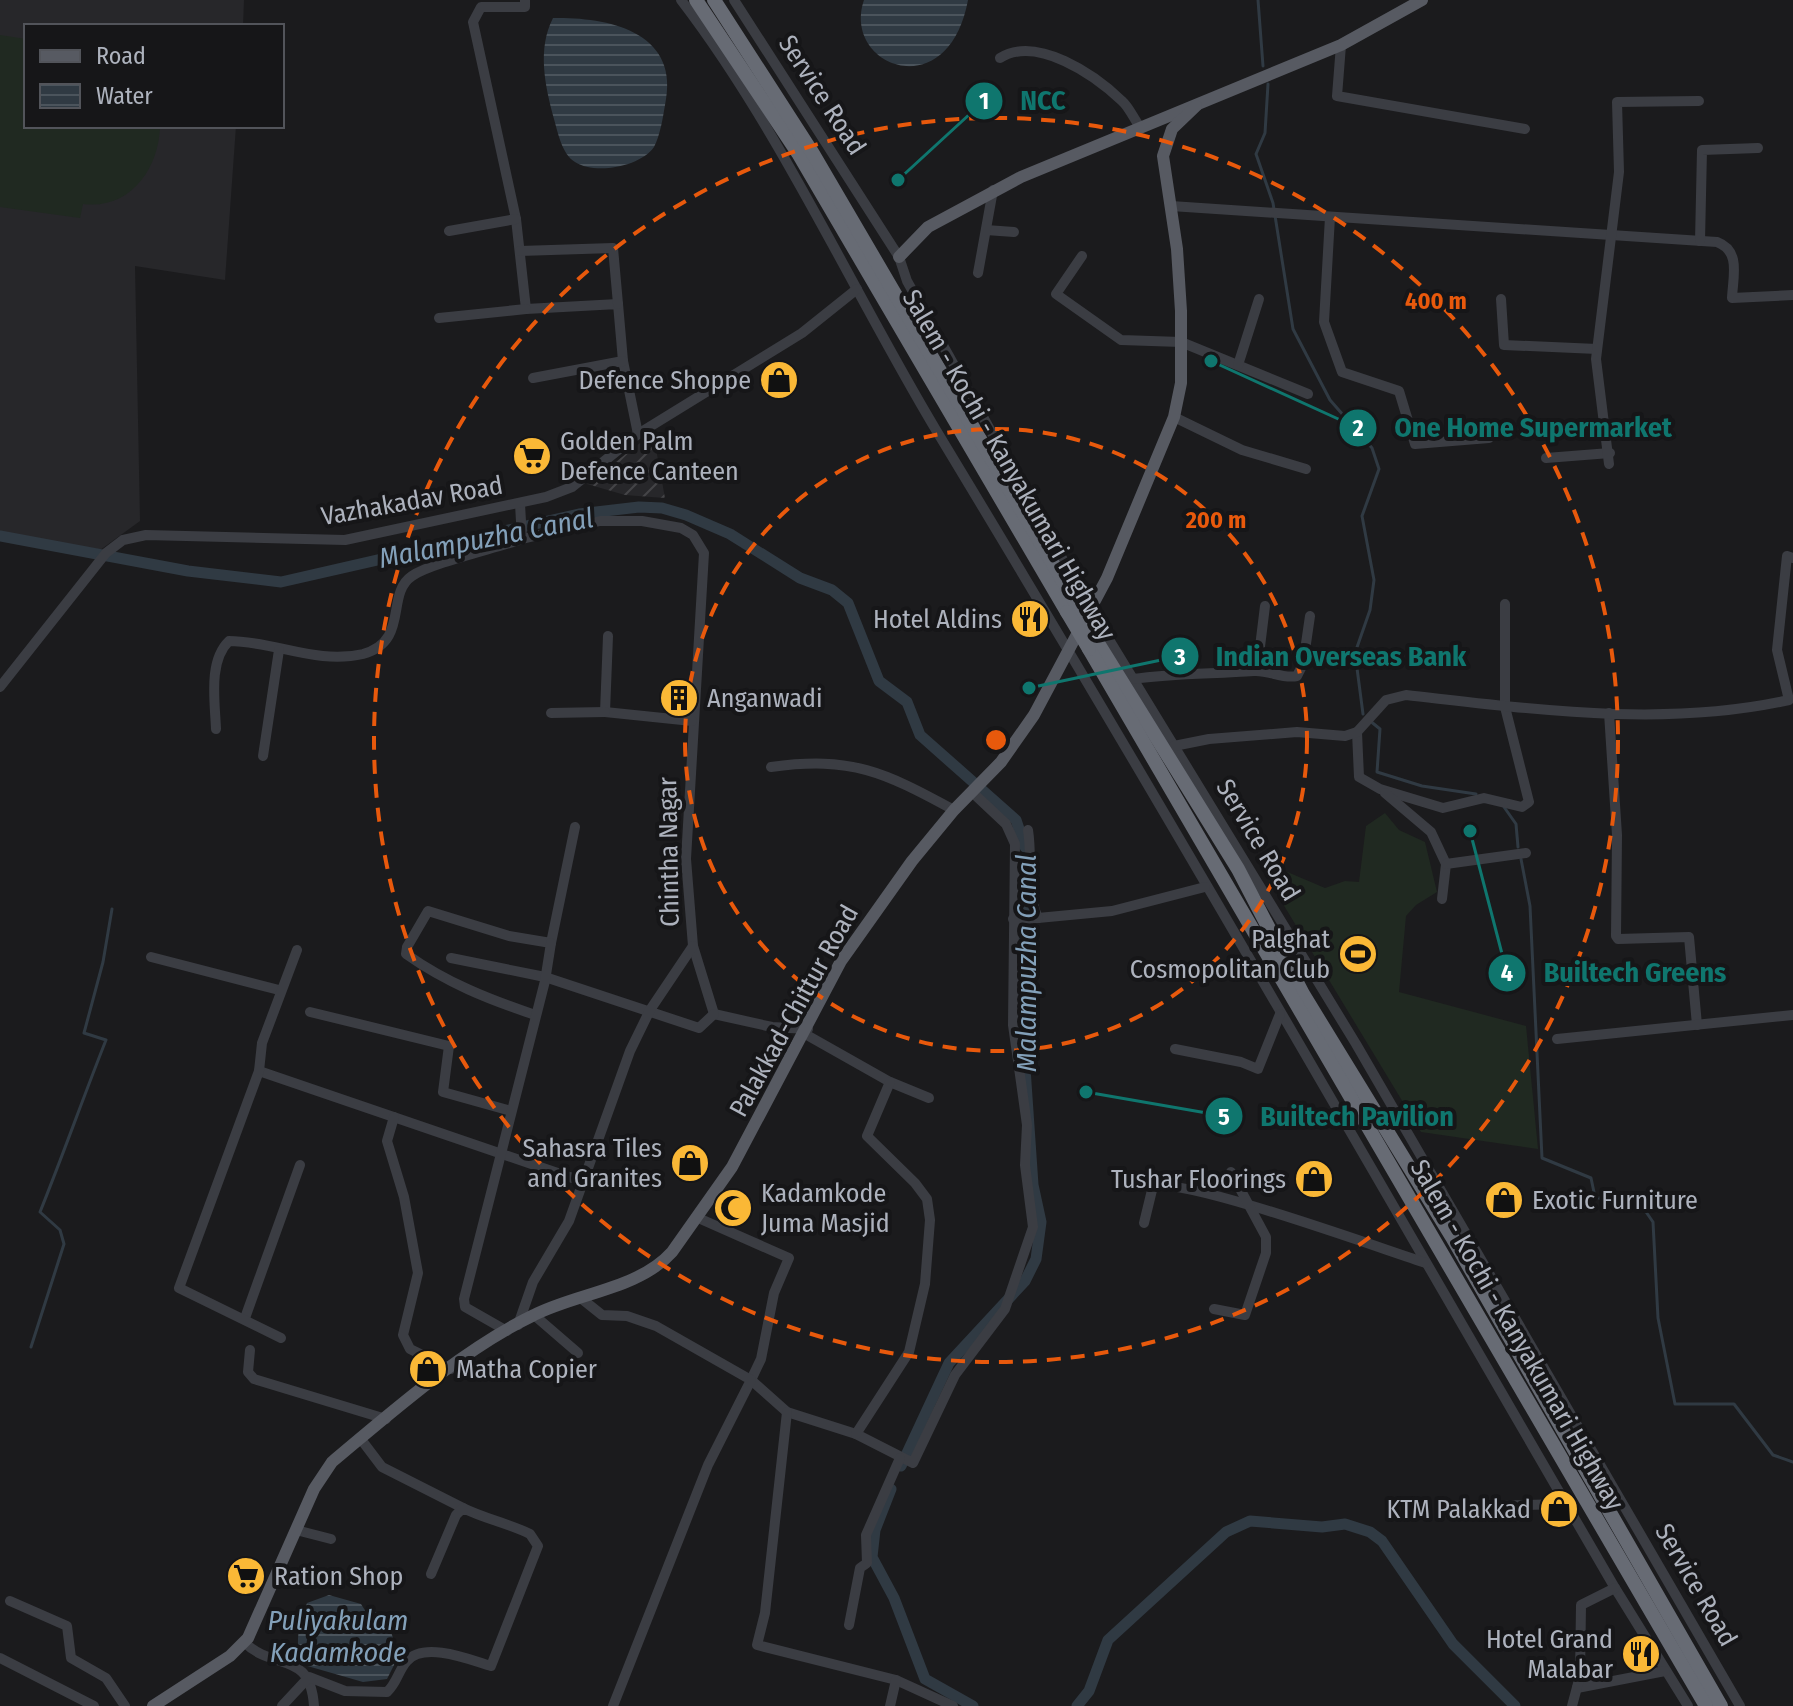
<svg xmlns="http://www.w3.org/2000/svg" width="1793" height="1706" viewBox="0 0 1793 1706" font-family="'Fira Sans Condensed',sans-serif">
	<defs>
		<pattern id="industrial-furrows" width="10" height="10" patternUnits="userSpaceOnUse" patternTransform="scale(2)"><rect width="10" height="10" fill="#27272a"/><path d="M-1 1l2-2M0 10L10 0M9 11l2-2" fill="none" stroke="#444447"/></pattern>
		<pattern id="water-rules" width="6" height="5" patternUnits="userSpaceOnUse" patternTransform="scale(2)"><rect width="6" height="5" fill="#303a43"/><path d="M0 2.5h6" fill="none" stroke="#4b545c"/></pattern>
	</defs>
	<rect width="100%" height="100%" fill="#1b1b1d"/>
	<path fill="#27272a" d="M0 0H244L243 26H26V126H236L225 280 135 266 140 521 96 553 21 541 0 532Z"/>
	<path fill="url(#industrial-furrows)" d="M653 433 665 498 625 495 587 484Z"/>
	<g fill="#202921">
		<path d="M0 35 26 39V126H160C159 169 130 210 83 204L80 218 0 207Z"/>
		<path d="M1385 813 1399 830 1425 842 1437 892 1416 905 1406 916 1399 992 1526 1026 1538 1149 1421 1132 1266 876 1285 871 1325 888 1345 881 1359 882 1366 826Z"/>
	</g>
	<g fill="url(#water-rules)">
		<path d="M864 0H968C948 108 841 66 864 0Z"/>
		<path d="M553 18C611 17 681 33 665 105 663 117 660 136 654 147 640 167 595 175 575 162 562 154 558 133 554 119 545 86 537 49 553 18Z"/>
		<path d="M329 1595 361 1604 366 1612H384L399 1655 387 1679 363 1682 304 1665C293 1645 299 1625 307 1603Z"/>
	</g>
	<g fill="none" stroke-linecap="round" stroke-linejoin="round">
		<g stroke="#303a43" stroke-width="3">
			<path d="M1258 0 1263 66"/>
			<path d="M1268 84 1265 133 1256 154 1273 203 1293 329 1330 400 1372 448 1379 469 1362 516 1374 580 1370 610 1355 653 1363 714"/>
			<path d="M1369 720 1380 729 1377 772 1422 786 1476 794"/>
			<path d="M1504 807 1516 824 1518 847"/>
			<path d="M1521 859 1530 906 1542 1158 1591 1178 1595 1197 1644 1209 1653 1222 1658 1318 1675 1404H1734L1773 1455 1793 1462"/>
			<path d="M31 1347 64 1244 60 1230 40 1212C63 1155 83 1098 106 1040L84 1033 103 962 112 909"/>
		</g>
		<g stroke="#303a43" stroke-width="11">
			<path d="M0 536 188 571 281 582 579 514 639 507 662 508 686 515 730 534 800 578 832 590 848 603 879 681 907 702 920 735 1016 820 1025 847"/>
			<path d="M901 1466 949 1363 1025 1281 1036 1259 1041 1222 1033 1185 1023 1039 1026 864"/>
			<path d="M891 1489 875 1530 872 1557 894 1598 925 1679 973 1706"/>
			<path d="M1077 1706 1089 1691 1108 1640 1226 1532 1250 1521 1322 1527 1345 1524 1370 1532 1382 1541 1453 1644 1515 1706"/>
		</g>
		<g stroke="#3b3d43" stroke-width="10">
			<path d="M525 0V7H481L473 22 516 219 526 309 618 304 623 361 638 434"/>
			<path d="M681 0C780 129 852 290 936 430 1168 813 1390 1201 1615 1588L1688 1706"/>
			<path d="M734 0 899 257 907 281 1091 610 1356 1044 1740 1706"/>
			<path d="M1341 45 1337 96 1525 129"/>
			<path d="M1000 58C1037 35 1095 75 1122 101 1129 107 1134 119 1140 127"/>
			<path d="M1171 206 1717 242C1741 251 1733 276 1732 298L1793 295"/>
			<path d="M1330 217 1324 322 1342 372 1399 391 1415 444 1489 438"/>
			<path d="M986 230 1014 232"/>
			<path d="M449 231 516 219"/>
			<path d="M1700 241 1702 150 1758 148"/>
			<path d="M520 251 613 248 618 304"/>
			<path d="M1082 256 1056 294 1121 340 1181 342 1308 394"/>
			<path d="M978 273 993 190"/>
			<path d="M1501 299 1504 345 1597 349"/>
			<path d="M439 318 526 309"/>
			<path d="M1238 365 1259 299"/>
			<path d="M533 378 623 361"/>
			<path d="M1174 417 1242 450 1306 469"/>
			<path d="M1546 458 1610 453"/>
			<path d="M1609 464 1596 359 1619 172 1617 102 1699 101"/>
			<path d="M520 504 522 539 600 521H642L681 528 693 535 704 553 686 859 693 946 714 1014 772 1027 808 1029"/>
			<path d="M608 636 605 712 692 721"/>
			<path d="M1257 671 1265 606"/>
			<path d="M1133 679C1174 673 1213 674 1254 671 1269 670 1282 679 1297 676L1303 664 1310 616"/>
			<path d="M0 687 106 553 123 540 146 535 345 540 546 497 572 487 638 434 802 333 857 289"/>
			<path d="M551 713 605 712"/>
			<path d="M1609 713 1617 835 1616 936 1618 939 1689 937 1697 1025"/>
			<path d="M216 729C215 702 208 661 229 641 274 641 317 665 363 654 410 641 385 594 412 576 431 563 497 548 522 539"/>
			<path d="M1357 732 1359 777 1380 789 1443 808 1484 798 1522 807 1529 802 1505 707V604"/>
			<path d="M1174 746 1209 739 1297 732 1345 736 1357 732 1386 700 1406 695C1532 709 1664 728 1789 700L1777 650 1787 556 1793 558"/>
			<path d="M263 756 279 650"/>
			<path d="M771 767C852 756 884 772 954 810"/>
			<path d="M1385 793 1431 832 1446 864 1442 899"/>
			<path d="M1028 830C1033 861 1025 889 1038 918L1112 911 1205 887"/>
			<path d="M1446 864 1526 853"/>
			<path d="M1013 919 1038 918"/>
			<path d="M151 957 279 990"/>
			<path d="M451 958 545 977 699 1028 714 1014"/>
			<path d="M310 1012 449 1046 443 1092 511 1111"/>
			<path d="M535 1015C488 999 447 983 406 954L407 947 428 911 509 936 551 943 575 827"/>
			<path d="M805 1034 890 1082 929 1098"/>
			<path d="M1557 1039 1793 1015"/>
			<path d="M1175 1049 1241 1062 1258 1069 1280 1014"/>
			<path d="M259 1071 584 1182"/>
			<path d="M394 1117 387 1141 404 1197 418 1273 403 1335 410 1349 451 1369"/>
			<path d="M696 1217 789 1258 774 1293 761 1359 751 1380 787 1412 856 1434 913 1463 955 1375 1005 1309 1033 1227 1025 1165 1027 1125 1013 1025 1015 844 1006 824 972 792"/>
			<path d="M1144 1223 1153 1186C1187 1178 1379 1248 1426 1263"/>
			<path d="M582 1299 602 1315 627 1316 656 1326 751 1380 708 1465 613 1706"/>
			<path d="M1214 1309 1245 1315 1266 1253V1237L1231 1172"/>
			<path d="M534 1315 578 1353"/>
			<path d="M245 1318 300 1165"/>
			<path d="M518 1325 533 1282 569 1221 630 1051 650 1010 693 946"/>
			<path d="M507 1331 465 1307 464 1299 545 981 551 943"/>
			<path d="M281 1338 179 1288 259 1071 262 1043 297 950"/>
			<path d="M250 1350 248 1372 254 1379 386 1419"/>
			<path d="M787 1412 765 1613 757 1645 896 1680 953 1706"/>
			<path d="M856 1434 909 1352 925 1284 930 1220 927 1199 915 1183 867 1136 890 1082"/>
			<path d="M360 1438 382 1467 463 1508"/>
			<path d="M1445 1507 1566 1504"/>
			<path d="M296 1530 331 1539"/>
			<path d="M10 1601 67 1626 71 1658 106 1678 125 1706"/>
			<path d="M849 1625 860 1568 867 1563 866 1535 900 1458"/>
			<path d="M244 1642C274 1672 310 1649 314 1706"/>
			<path d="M0 1658 94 1706"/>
			<path d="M1577 1688 1665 1671"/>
			<path d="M282 1706 309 1677 345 1691 387 1692C397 1683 398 1671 407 1661 424 1641 471 1660 491 1666L538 1546 530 1534C508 1523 485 1519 463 1508L456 1515 431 1574"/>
			<path d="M890 1706 896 1680"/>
			<path d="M1572 1706 1580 1676 1581 1605 1615 1588"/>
		</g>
		<g stroke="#575a62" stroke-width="12">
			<path d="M899 257 928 227 1021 177 1341 45 1422 0"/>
			<path d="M153 1706 230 1656 248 1638 314 1489 332 1462C393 1411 463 1349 534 1315 577 1293 639 1289 672 1252L732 1167 841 961 912 861 954 810 1001 762 1034 715 1107 578 1174 417 1181 383V311L1177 249 1163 156 1172 129 1196 106"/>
		</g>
		<g stroke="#676b74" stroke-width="14">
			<path d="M696 0 798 153 1067 612"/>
			<path d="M714 0 812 152 1077 605"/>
			<path d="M1096 640 1238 869 1303 994 1452 1237 1721 1706"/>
			<path d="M1089 649 1706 1706"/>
		</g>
		<g stroke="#676b74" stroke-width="14">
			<path d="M1077 605 1096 640"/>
			<path d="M1067 612 1089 649"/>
		</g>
	</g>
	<g fill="none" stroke="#e8590c" stroke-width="4" stroke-dasharray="14 10">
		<circle cx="996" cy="740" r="311"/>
		<circle cx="996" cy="740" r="622"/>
	</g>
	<defs>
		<g id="shop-disc" transform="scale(2)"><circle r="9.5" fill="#fab836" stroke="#161618"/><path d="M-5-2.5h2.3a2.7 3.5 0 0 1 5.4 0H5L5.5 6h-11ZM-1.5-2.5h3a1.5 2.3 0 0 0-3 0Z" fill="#111"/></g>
		<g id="supermarket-disc" transform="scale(2)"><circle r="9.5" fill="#fab836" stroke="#161618"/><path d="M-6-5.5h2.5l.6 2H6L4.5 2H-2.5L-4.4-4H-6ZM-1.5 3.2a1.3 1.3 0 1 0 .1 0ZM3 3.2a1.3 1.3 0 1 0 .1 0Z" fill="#111"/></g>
		<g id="restaurant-disc" transform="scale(2)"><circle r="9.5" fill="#fab836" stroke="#161618"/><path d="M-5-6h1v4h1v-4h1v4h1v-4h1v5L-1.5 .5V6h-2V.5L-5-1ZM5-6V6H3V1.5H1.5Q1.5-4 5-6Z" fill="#111"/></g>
		<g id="building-disc" transform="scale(2)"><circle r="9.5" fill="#fab836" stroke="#161618"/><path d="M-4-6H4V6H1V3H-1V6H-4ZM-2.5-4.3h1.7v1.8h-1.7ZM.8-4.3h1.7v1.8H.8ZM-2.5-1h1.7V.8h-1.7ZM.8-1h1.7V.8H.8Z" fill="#111"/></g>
		<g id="stadium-disc" transform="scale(2)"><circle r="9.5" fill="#fab836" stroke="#161618"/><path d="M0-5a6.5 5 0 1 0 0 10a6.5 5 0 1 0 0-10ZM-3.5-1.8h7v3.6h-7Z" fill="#111"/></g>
		<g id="mosque-disc" transform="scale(2)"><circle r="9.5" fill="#fab836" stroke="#161618"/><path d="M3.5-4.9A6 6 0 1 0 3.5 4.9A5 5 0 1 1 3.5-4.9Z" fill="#111"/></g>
	</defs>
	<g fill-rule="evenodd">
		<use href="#shop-disc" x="779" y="380"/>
		<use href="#supermarket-disc" x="532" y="456"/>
		<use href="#restaurant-disc" x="1030" y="619"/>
		<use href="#building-disc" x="679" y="698"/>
		<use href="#stadium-disc" x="1358" y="954"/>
		<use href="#shop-disc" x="690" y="1163"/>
		<use href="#shop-disc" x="1314" y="1179"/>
		<use href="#shop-disc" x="1504" y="1200"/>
		<use href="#mosque-disc" x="733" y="1208"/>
		<use href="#shop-disc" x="428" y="1369"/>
		<use href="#shop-disc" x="1559" y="1509"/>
		<use href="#supermarket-disc" x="246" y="1576"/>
		<use href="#restaurant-disc" x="1641" y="1654"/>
	</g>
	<g text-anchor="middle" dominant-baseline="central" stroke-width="8" stroke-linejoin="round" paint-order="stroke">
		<g font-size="26" fill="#adb2bd" stroke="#161618">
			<text transform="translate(822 95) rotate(57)">Service Road</text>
			<text transform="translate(1009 465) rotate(60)">Salem - Kochi - Kanyakumari Highway</text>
			<text transform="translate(412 501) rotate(-10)">Vazhakadav Road</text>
			<text transform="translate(1258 840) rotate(59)">Service Road</text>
			<text transform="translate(669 852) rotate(-91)">Chintha Nagar</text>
			<text transform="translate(794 1011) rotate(-61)">Palakkad-Chittur Road</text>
			<text transform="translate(1517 1335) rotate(60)">Salem - Kochi - Kanyakumari Highway</text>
			<text transform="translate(1696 1585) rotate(60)">Service Road</text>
		</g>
		<g font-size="26" fill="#adb2bd" stroke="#161618" text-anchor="end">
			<text x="751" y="380">Defence Shoppe</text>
			<text x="560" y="441" text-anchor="start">Golden Palm<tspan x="560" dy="30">Defence Canteen</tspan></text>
			<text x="1002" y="619">Hotel Aldins</text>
			<text x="707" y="698" text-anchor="start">Anganwadi</text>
			<text x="1330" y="939">Palghat<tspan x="1330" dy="30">Cosmopolitan Club</tspan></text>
			<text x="662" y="1148">Sahasra Tiles<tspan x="662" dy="30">and Granites</tspan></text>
			<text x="1286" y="1179">Tushar Floorings</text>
			<text x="761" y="1193" text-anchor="start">Kadamkode<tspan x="761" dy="30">Juma Masjid</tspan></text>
			<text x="1532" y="1200" text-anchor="start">Exotic Furniture</text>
			<text x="456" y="1369" text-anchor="start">Matha Copier</text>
			<text x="1531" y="1509">KTM Palakkad</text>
			<text x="274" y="1576" text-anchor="start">Ration Shop</text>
			<text x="1613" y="1639">Hotel Grand<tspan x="1613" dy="30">Malabar</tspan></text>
		</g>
		<g font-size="28" font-style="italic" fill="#83a0b9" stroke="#161618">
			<text transform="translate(486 538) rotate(-11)">Malampuzha Canal</text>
			<text transform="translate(1026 963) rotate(-90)">Malampuzha Canal</text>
			<text x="338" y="1620">Puliyakulam<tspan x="338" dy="32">Kadamkode</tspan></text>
		</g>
	</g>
	<circle cx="996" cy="740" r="12" fill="#e8590c" stroke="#161618" stroke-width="4"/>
	<g font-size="24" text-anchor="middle" font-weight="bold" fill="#e8590c" stroke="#161618" stroke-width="8" stroke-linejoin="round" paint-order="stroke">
		<text x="1436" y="309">400 m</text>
		<text x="1216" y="528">200 m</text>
	</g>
	<path fill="none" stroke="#0f766e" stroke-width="3" d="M898 180L984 101M1211 361L1358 428M1029 688L1180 656M1470 831L1507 973M1086 1092L1224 1116"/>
	<g fill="#0f766e" stroke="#161618" stroke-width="3">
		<circle cx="898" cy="180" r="8"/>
		<circle cx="1211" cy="361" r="8"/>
		<circle cx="1029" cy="688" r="8"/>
		<circle cx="1470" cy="831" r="8"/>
		<circle cx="1086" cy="1092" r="8"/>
		<circle cx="984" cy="101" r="20"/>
		<circle cx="1358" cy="428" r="20"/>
		<circle cx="1180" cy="656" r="20"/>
		<circle cx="1507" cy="973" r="20"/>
		<circle cx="1224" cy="1116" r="20"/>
	</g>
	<g font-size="24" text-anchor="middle" font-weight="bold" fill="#fff">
		<text x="984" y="109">1</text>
		<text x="1358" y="436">2</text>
		<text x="1180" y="665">3</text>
		<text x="1507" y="981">4</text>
		<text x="1224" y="1125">5</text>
	</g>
	<g font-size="28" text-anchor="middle" font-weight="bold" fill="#0f766e" stroke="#161618" stroke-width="8" stroke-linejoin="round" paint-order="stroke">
		<text x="1043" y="110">NCC</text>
		<text x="1533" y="437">One Home Supermarket</text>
		<text x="1341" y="666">Indian Overseas Bank</text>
		<text x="1635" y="982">Builtech Greens</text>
		<text x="1357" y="1126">Builtech Pavilion</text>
	</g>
	<rect x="24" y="24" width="260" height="104" fill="#161618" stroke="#52545a" stroke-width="2"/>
	<rect x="40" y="50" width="40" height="12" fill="#575a62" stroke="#52545a" stroke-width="2"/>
	<text x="96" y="64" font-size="24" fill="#adb2bd">Road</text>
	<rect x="40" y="84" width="40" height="24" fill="url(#water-rules)" stroke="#52545a" stroke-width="2"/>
	<text x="96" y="104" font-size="24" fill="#adb2bd">Water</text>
</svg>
